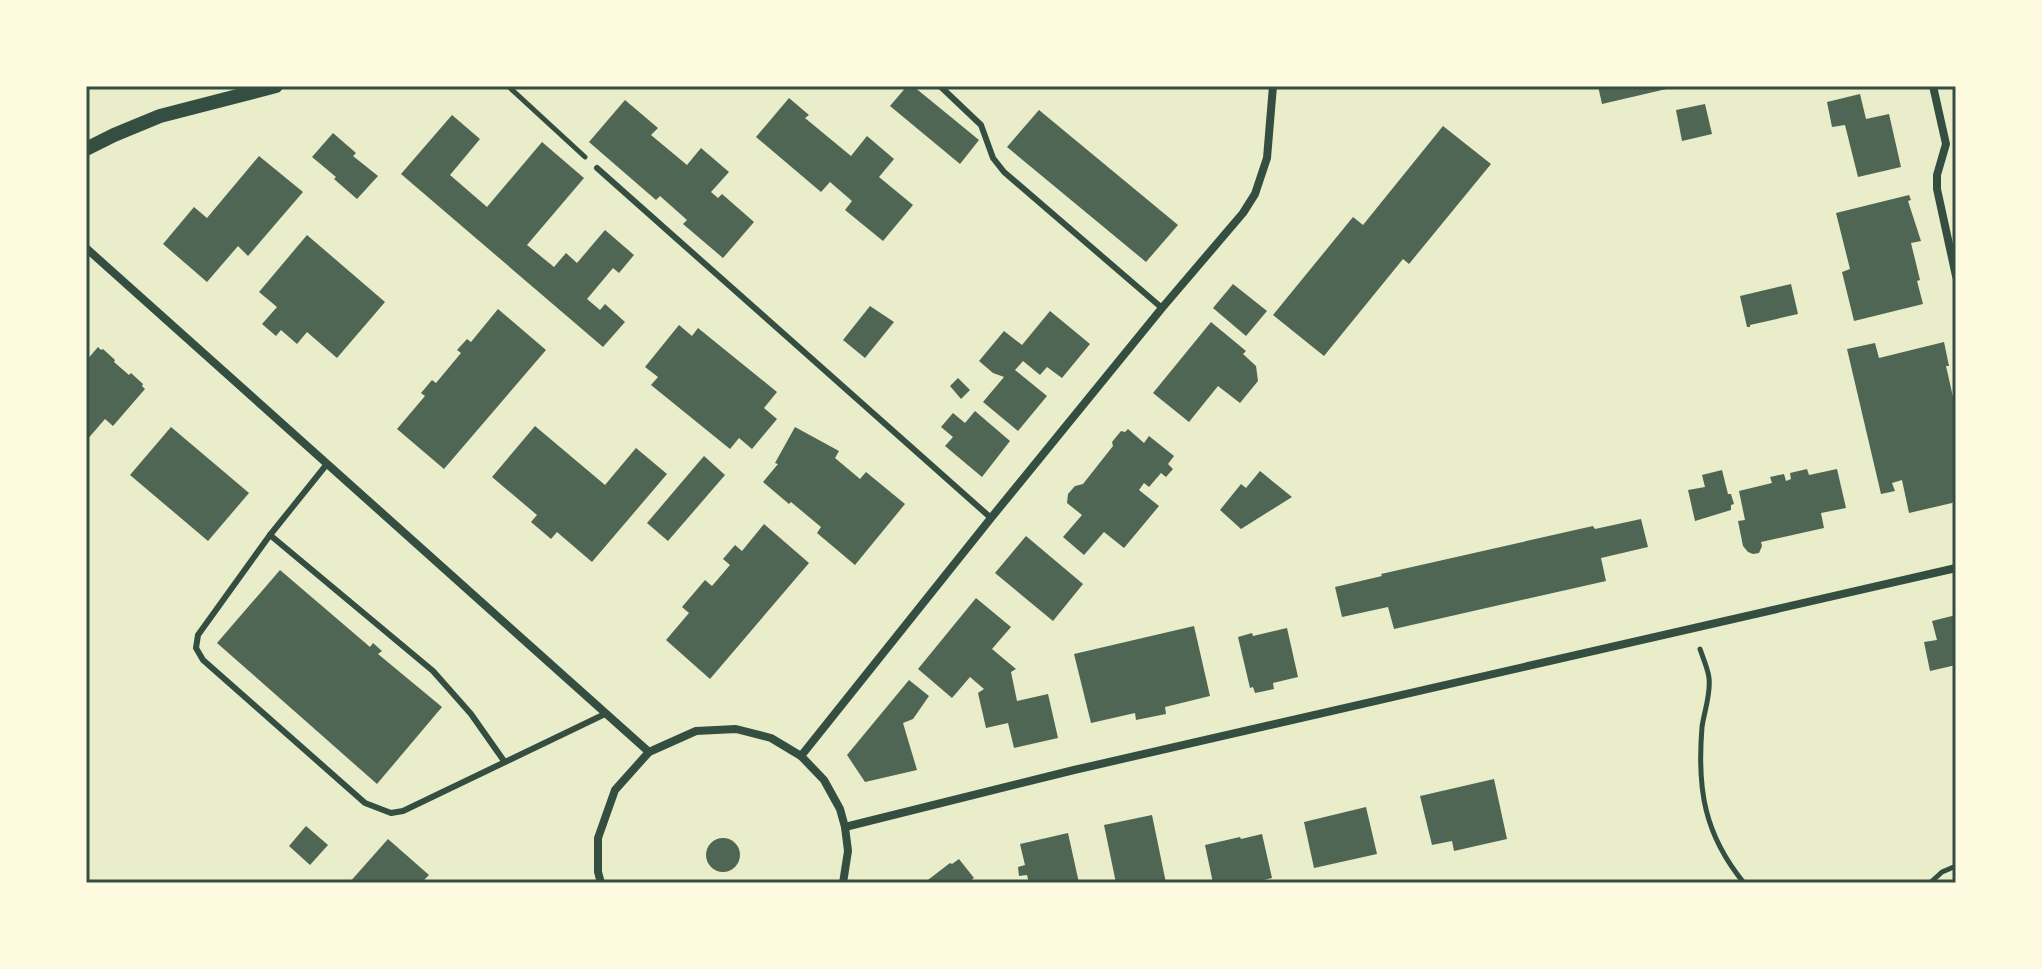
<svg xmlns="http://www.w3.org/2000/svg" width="2042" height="969" viewBox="0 0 2042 969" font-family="'Exo 2',sans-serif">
	<rect width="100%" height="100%" fill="#e9edc9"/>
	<g fill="#4f6655">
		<path d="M907 86H913L979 140 960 164 890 106Z"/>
		<path d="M1598 86H1675V87L1602 104Z"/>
		<path d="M1860 94 1866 119 1889 114 1901 167 1858 177 1845 125 1832 127 1827 102Z"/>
		<path d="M789 98 809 115 805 118 851 156 867 136 894 159 879 177 913 205 883 241 845 210 852 201 830 182 821 192 756 137Z"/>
		<path d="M625 100 658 128 651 135 687 165 701 148 729 172 711 192 718 198 722 194 754 222 723 258 683 224 687 220 660 196 656 200 589 142Z"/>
		<path d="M1705 104 1712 134 1682 141 1676 110Z"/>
		<path d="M1039 110 1178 225 1146 262 1007 147Z"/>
		<path d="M452 115 480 139 450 175 487 207 542 142 584 178 527 245 554 267 566 253 577 263 605 230 634 255 619 273 613 268 587 299 600 310 605 304 625 322 603 347 401 174Z"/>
		<path d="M1443 126 1491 164 1409 264 1403 259 1324 356 1273 315 1353 217 1363 225Z"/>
		<path d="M333 133 356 153 353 156 378 176 357 199 334 179 336 177 312 157Z"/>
		<path d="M259 156 303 192 248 256 238 246 207 282 163 244 194 207 207 218Z"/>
		<path d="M1909 195 1911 200 1908 201 1921 241 1911 243 1920 280 1917 281 1923 304 1854 321 1842 272 1850 269 1836 213Z"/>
		<path d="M307 235 385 302 337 358 307 332 297 344 281 330 276 336 262 324 277 307 259 292Z"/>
		<path d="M1233 284 1267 311 1246 336 1213 308Z"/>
		<path d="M1791 284 1798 314 1750 325V327H1747L1740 296Z"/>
		<path d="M870 306 894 322 865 358 843 340Z"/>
		<path d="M498 309 546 350 444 469 397 429 425 396 421 393 432 380 436 383 461 353 457 350 467 339 471 342Z"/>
		<path d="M1050 311 1090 344 1062 378 1047 367 1040 375 1023 361 1015 370 1047 396 1018 431 983 402 1004 377 993 373 979 361 1004 331 1022 345Z"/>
		<path d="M1211 322 1246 351 1243 354 1256 366 1258 381 1240 403 1218 386 1189 422 1153 393Z"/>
		<path d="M679 325 692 336 698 328 777 392 764 408 777 419 752 449 739 438 730 449 651 385 658 377 645 367Z"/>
		<path d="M1944 342 1949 366H1946L1956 410V457L1954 458 1956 469V498L1952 503 1909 513 1902 480 1892 483 1895 491 1881 494 1847 349 1875 343 1879 358Z"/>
		<path d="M98 347 101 350 103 349 115 360 114 362 129 375 131 373 143 384 142 386 145 389 113 426 105 419 86 441V361Z"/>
		<path d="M958 378 970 390 961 399 950 386Z"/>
		<path d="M975 411 1010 441 982 477 945 446 953 437 941 427 953 413 965 423Z"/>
		<path d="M535 426 605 485 636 448 667 474 592 562 557 532 551 539 531 522 537 515 492 477Z"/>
		<path d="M171 427 249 493 208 541 130 475Z"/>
		<path d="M795 427 839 451 835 458 860 479 866 472 905 504 855 565 817 533 821 527 791 502 789 504 763 482 778 464 775 463Z"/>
		<path d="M1128 429 1144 443 1149 436 1174 456 1168 464 1173 469 1166 477 1161 473 1149 487 1144 483 1139 490 1159 506 1124 548 1104 532 1084 555 1063 537 1082 515 1067 503 1068 494 1075 486 1083 484 1113 446 1112 442 1121 431 1125 432Z"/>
		<path d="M704 456 725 475 668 541 647 523Z"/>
		<path d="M1807 469 1809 475 1837 469 1846 508 1821 513 1824 528 1761 542 1762 546 1759 553 1753 554 1748 552 1743 546 1738 521 1745 520 1739 491 1772 483 1770 477 1784 474 1786 481 1791 479 1790 473Z"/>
		<path d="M1722 470 1728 494H1731L1734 504 1731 505V510L1695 521 1688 490 1705 487 1702 475Z"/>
		<path d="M1260 471 1292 497 1241 529 1220 510 1241 484 1246 488Z"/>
		<path d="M1641 519 1648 547 1601 558 1606 581 1394 629 1388 607 1342 617 1335 587 1382 576 1381 574 1593 526 1595 529Z"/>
		<path d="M764 524 809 563 710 679 666 640 689 613 682 607 705 580 712 586 730 565 723 559 735 545 742 551Z"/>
		<path d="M1026 536 1083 584 1053 621 995 573Z"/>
		<path d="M280 570 370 647 373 643 382 651 378 654 442 707 377 784 217 643Z"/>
		<path d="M976 598 1011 627 992 649 1016 669 1011 672 1017 701 1048 694 1058 738 1014 748 1008 723 986 728 978 693 984 689 970 677 952 698 918 669Z"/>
		<path d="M1956 615V665L1930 671 1924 642 1937 640 1932 621Z"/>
		<path d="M1194 626 1210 696 1165 707 1166 714 1136 720 1135 713 1091 723 1074 654Z"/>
		<path d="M1287 628 1298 677 1273 683 1274 689 1255 693 1253 687 1250 688 1238 637 1252 633 1253 636Z"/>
		<path d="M909 680 929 696 913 719 903 723 917 770 865 782 847 755Z"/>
		<path d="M1494 779 1507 839 1454 851 1452 841 1432 845 1420 796Z"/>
		<path d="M1366 807 1377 854 1314 868 1304 822Z"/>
		<path d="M1152 815 1166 883H1116L1104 825Z"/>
		<path d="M306 826 328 845 310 865 289 846Z"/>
		<path d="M1068 833 1079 883H1029L1027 875 1019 876 1018 867 1025 865 1020 844Z"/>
		<path d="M1262 834 1272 878 1251 883H1213L1205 845 1240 837 1241 839Z"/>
		<circle cx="723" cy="855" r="17"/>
		<path d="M388 839 429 875 421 883H349Z"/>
		<path d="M959 859 974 878 967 883H924L950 863 952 864Z"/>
	</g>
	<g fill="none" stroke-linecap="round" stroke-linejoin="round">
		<g stroke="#344e41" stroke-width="5">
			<path d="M508 86 585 157"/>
			<path d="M1700 649C1703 658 1708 669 1709 678 1711 694 1704 712 1702 727 1697 789 1704 834 1744 883"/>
			<path d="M1930 883 1942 872 1956 866"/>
		</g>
		<g stroke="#344e41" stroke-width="6">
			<path d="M940 86 981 125 993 158 1004 172 1162 308"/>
			<path d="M597 168 991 518"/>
			<path d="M327 464 270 535 198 635 196 648 203 660 365 803 391 813 403 811 605 714"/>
			<path d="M270 535 433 671 471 714 504 761"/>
		</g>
		<g stroke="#344e41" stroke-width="8">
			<path d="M1933 86 1946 144 1937 175V189L1956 276"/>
			<path d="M86 248 649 752"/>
			<path d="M801 756 991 518 1162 308 1243 213 1255 194 1267 158 1273 86"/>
			<path d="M845 827 1074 770 1956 568"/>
			<path d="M601 883 598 872V838L615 790 649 752 696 731 736 729 771 738 801 756 824 780 840 809 845 827 848 851 843 883"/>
		</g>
		<path stroke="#344e41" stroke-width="14" d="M86 149 114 135 160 116 276 86"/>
	</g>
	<rect width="2042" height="969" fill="none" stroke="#fefae0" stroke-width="176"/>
	<rect x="88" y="88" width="1866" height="793" fill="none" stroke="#344e41" stroke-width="3"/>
</svg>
